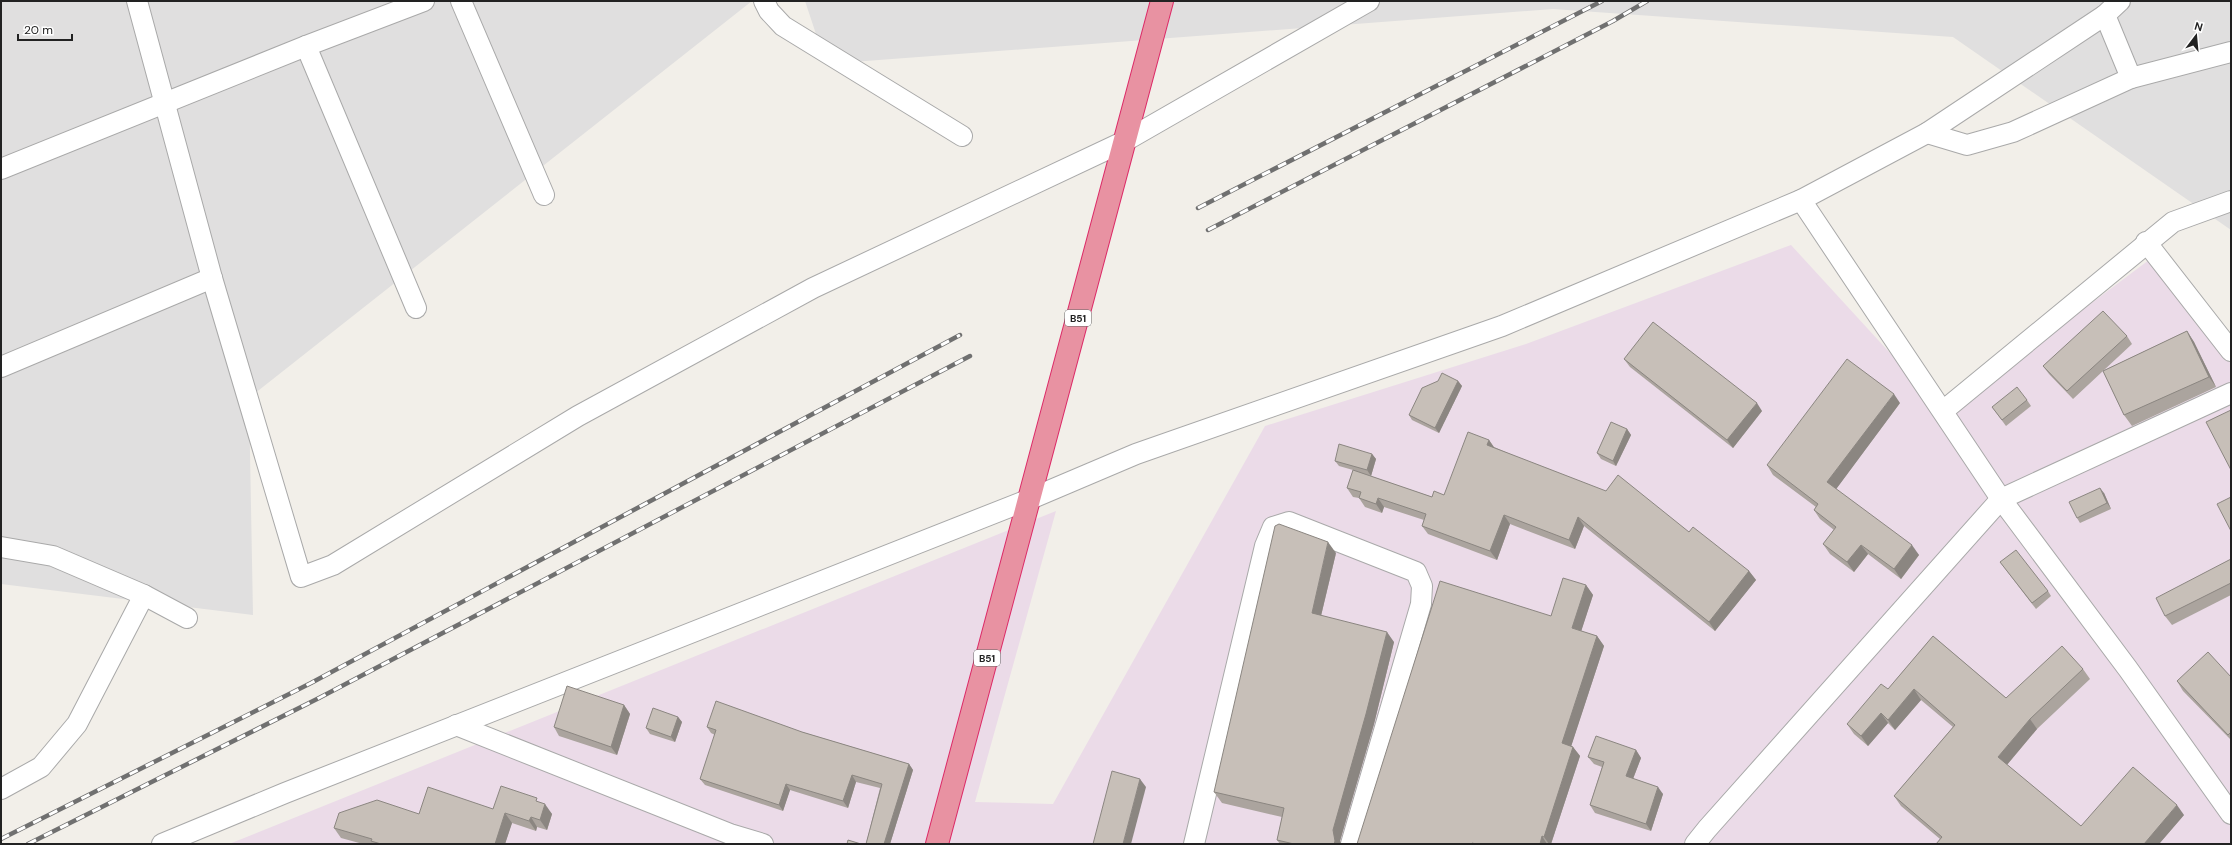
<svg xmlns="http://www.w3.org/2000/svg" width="2232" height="845" viewBox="0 0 2232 845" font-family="'DM Sans',sans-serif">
	<rect width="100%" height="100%" fill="#f2efe9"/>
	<g fill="#e0dfdf">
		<path d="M1 1H752L249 398 253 615 1 584Z"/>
		<path d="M805 1H2231V230L1953 37 1553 9 826 64Z"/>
	</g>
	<path fill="#ebdbe8" d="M1791 245 1945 413 2157 254 2231 360V844H229L1056 511 975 802 1053 804 1265 426 1526 344Z"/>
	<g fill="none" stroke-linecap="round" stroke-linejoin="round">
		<g stroke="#a9a9a9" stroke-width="22">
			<g id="minor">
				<path d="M137 1 212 278 301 577 333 565 578 416 813 288 1125 141 1369 1"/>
				<path d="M461 1 544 195"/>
				<path d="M764 1 769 11 783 26 962 136"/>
				<path d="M2105 15 2131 78"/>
				<path d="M306 46 416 308"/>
				<path d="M1927 133 1967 145 2013 132 2131 78 2231 52"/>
				<path d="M1 169 306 46 424 1"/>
				<path d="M1801 200 2001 499 2128 669 2231 814"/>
				<path d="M2146 242 2231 351"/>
				<path d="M1 367 212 278"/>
				<path d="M1943 411 2173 222 2231 201"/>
				<path d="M1 547 53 556 144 595 187 618"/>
				<path d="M456 725 730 834 763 844"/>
				<path d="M1 789 41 767 77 724 144 595"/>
				<path d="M162 844 285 793 1030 499 1136 454 1502 326 1801 200 1927 133 2105 15 2120 1"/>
				<path d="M1194 844 1265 546 1273 527 1289 522 1416 572 1422 586 1421 604 1351 844"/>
				<path d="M1695 844 1707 829 2001 499 2231 393"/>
			</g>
		</g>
		<g stroke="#dc2a67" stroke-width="24">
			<path id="highway" d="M937 844 1162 1"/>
		</g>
		<use href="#minor" stroke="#fff" stroke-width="20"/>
		<use href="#highway" stroke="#e892a2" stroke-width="22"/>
		<g stroke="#707070" stroke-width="4.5">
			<g id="rail">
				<path d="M1198 208 1602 1"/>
				<path d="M1208 230 1613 21 1647 1"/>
				<path d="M1 839 311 683 960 335"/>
				<path d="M28 844 319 698 970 356"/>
			</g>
		</g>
		<use href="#rail" stroke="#fff" stroke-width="3" stroke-dasharray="9" stroke-linecap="butt"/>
	</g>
	<g fill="#aba49e">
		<path d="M2187 331 2194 342 2216 387 2132 426 2124 415 2103 371 2073 399 2049 374 2043 366 2127 336 2132 344 2103 371Z"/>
		<path d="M1624 359 1762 411 1733 448 1630 367Z"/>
		<path d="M1458 381 1462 386 1439 433 1412 420 1409 415Z"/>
		<path d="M2027 400 2031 406 2006 426 1992 407Z"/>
		<path d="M1900 403 1836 489 1919 555 1901 579 1868 554 1854 572 1830 554 1823 544 1834 530 1820 519 1814 510 1816 507 1773 475 1767 465Z"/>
		<path d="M1627 429 1631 435 1616 466 1601 459 1597 453Z"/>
		<path d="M1489 440 1494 447 1689 532 1749 571 1756 580 1715 631 1584 526 1575 549 1510 524 1497 560 1428 534 1422 526 1424 520 1384 507 1382 513 1365 507 1359 498 1353 497 1347 488 1353 470 1339 466 1335 461 1372 454 1376 459 1371 476 1364 474 1432 497 1444 495Z"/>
		<path d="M2104 493 2111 509 2080 523 2077 518Z"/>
		<path d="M1336 553 1321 616 1394 642 1374 724 1340 841 1341 844H1280L1277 840 1282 817 1222 803 1214 792Z"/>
		<path d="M2231 559V595L2172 625 2165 616Z"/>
		<path d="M2000 562 2048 591 2051 596 2036 609Z"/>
		<path d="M1586 585 1593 595 1581 631 1597 636 1604 646 1571 746 1573 747 1580 756 1551 844H1357L1551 616Z"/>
		<path d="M1933 636 2006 698 2083 669 2090 679 2037 729 2007 765 2081 826 2184 815 2159 844H1936L1940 839 1901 806 1894 796 1953 727 1921 700 1895 730 1888 723 1868 746 1854 734 1847 724 1888 689Z"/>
		<path d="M2231 677V740L2183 691 2177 681Z"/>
		<path d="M624 705 630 714 617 755 559 736 554 727Z"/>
		<path d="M678 717 682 722 675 742 650 734 646 728Z"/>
		<path d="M707 727 802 732 909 764 913 770 890 844H866L880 788 856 782 848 808 790 790 783 811 705 785 700 779 715 735 711 733Z"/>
		<path d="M1636 750 1641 758 1633 779 1663 794 1651 831 1595 813 1590 805 1602 767 1594 764 1588 757Z"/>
		<path d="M540 802 552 814 547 830 537 827 536 831 512 823 505 844H363L341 838 334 828 419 814 493 809Z"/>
	</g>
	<g fill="#8b8681">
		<path d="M2187 331 2194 342 2216 387 2209 377Z"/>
		<path d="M1458 381 1462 386 1439 433 1435 428Z"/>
		<path d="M1894 394 1900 403 1834 492 1827 482Z"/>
		<path d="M1757 403 1762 411 1733 448 1727 440Z"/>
		<path d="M1627 429 1631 435 1616 466 1613 461Z"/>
		<path d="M1489 440 1495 449 1487 445Z"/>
		<path d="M1372 454 1376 459 1371 476 1367 470Z"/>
		<path d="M2100 488 2104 493 2111 509 2107 503Z"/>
		<path d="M1378 498 1384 507 1382 513 1376 504Z"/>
		<path d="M1504 515 1510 524 1497 560 1490 551Z"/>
		<path d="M1578 517 1584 526 1575 549 1569 540Z"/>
		<path d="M1328 542 1336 553 1319 624 1312 613Z"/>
		<path d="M1861 545 1868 554 1854 572 1847 562Z"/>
		<path d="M1912 545 1919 555 1901 579 1894 569Z"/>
		<path d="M1749 571 1756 580 1715 631 1709 622Z"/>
		<path d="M1586 585 1593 595 1579 638 1572 628Z"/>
		<path d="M1387 632 1394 642 1374 724 1340 841 1341 844H1334L1333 830Z"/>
		<path d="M1597 636 1604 646 1569 753 1562 743Z"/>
		<path d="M1914 689 1921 700 1895 730 1888 720Z"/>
		<path d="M624 705 630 714 617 755 611 747Z"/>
		<path d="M1881 713 1888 723 1868 746 1861 736Z"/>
		<path d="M678 717 682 722 675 742 671 737Z"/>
		<path d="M2030 719 2037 729 2005 767 1998 757Z"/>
		<path d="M1573 747 1580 756 1551 844H1549L1544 837Z"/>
		<path d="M1636 750 1641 758 1631 784 1626 776Z"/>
		<path d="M909 764 913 770 890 844H884Z"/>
		<path d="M852 775 856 782 848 808 843 801Z"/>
		<path d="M1140 779 1146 787 1131 844H1123Z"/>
		<path d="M786 784 790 790 783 811 779 805Z"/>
		<path d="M1658 787 1663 794 1651 831 1646 824Z"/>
		<path d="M545 804 552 814 547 830 540 820Z"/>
		<path d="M2177 805 2184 815 2159 844H2144Z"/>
		<path d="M505 813 512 823 505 844H495Z"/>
		<path d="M531 817 537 827 536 831 529 821Z"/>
		<path d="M1542 836 1547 844H1540Z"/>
	</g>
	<g fill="#c7bfb8" stroke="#8b8681">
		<path d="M2103 311 2127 336 2067 391 2043 366Z"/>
		<path d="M1653 322 1757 403 1727 440 1624 359Z"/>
		<path d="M2187 331 2209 377 2124 415 2103 371Z"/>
		<path d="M1847 359 1894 394 1827 482 1912 545 1894 569 1861 545 1847 562 1823 544 1836 527 1814 510 1818 504 1767 465Z"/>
		<path d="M1442 373 1458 381 1435 428 1409 415 1422 388 1438 381Z"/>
		<path d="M2017 387 2027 400 2002 420 1992 407Z"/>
		<path d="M2231 410V470L2206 422Z"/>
		<path d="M1611 422 1627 429 1613 461 1597 453Z"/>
		<path d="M1468 432 1489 440 1487 445 1606 491 1618 475 1689 532 1693 527 1749 571 1709 622 1578 517 1569 540 1504 515 1490 551 1422 526 1426 514 1378 498 1376 504 1359 498 1361 492 1347 488 1353 470 1432 497 1434 491 1444 495Z"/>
		<path d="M1339 444 1372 454 1367 470 1335 461Z"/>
		<path d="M2100 488 2107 503 2077 518 2069 502Z"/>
		<path d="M2231 497V531L2217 504Z"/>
		<path d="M1279 524 1328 542 1312 613 1387 632 1366 714 1333 830 1335 841 1334 844H1294L1277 840 1284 808 1214 792 1275 526Z"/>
		<path d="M2016 550 2048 591 2032 603 2000 562Z"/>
		<path d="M2231 559V583L2165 616 2156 598Z"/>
		<path d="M1563 578 1586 585 1572 628 1597 636 1562 743 1573 747 1544 837 1542 836 1540 844H1476L1472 843V844H1357L1440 581 1551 616Z"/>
		<path d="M1933 636 2006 698 2062 646 2083 669 2030 719 1998 757 2081 826 2133 767 2177 805 2144 844H1936L1942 837 1894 796 1955 725 1914 689 1888 720 1881 713 1861 736 1847 724 1881 684 1888 689Z"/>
		<path d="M2208 652 2231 677V732L2228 735 2177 681Z"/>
		<path d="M567 686 624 705 611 747 554 727Z"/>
		<path d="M716 701 802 732 909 764 884 844H866L882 784 852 775 843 801 786 784 779 805 700 779 716 730 707 727Z"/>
		<path d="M653 708 678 717 671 737 646 728Z"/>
		<path d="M1596 736 1636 750 1626 776 1658 787 1646 824 1590 805 1604 762 1588 757Z"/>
		<path d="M1112 771 1140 779 1123 844H1093Z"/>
		<path d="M501 786 537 798 536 801 545 804 540 820 531 817 529 821 505 813 495 844H381L371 841 372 839 334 828 339 813 377 800 419 814 428 787 493 809Z"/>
		<path d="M848 840 861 844H847Z"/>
	</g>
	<g text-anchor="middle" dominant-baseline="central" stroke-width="4" stroke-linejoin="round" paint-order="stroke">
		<g fill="#fff" stroke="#646464" stroke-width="1">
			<rect x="1065" y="310" width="26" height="16" rx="3"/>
			<rect x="974" y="650" width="26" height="16" rx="3"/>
		</g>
		<g font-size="10" font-weight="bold" fill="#222">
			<text x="1078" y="318">B51</text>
			<text x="987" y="658">B51</text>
		</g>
	</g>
	<rect width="2232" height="845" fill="none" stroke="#222222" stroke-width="4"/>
	<g transform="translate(2196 36) rotate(16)" stroke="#ffffff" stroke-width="3" paint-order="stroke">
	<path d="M0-3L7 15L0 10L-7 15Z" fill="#222222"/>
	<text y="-6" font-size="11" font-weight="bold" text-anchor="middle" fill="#222222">N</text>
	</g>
	<path d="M18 34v6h54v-6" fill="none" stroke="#222222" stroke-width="2"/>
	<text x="24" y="34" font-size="12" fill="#222222" stroke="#ffffff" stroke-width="3" paint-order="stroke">20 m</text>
</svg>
